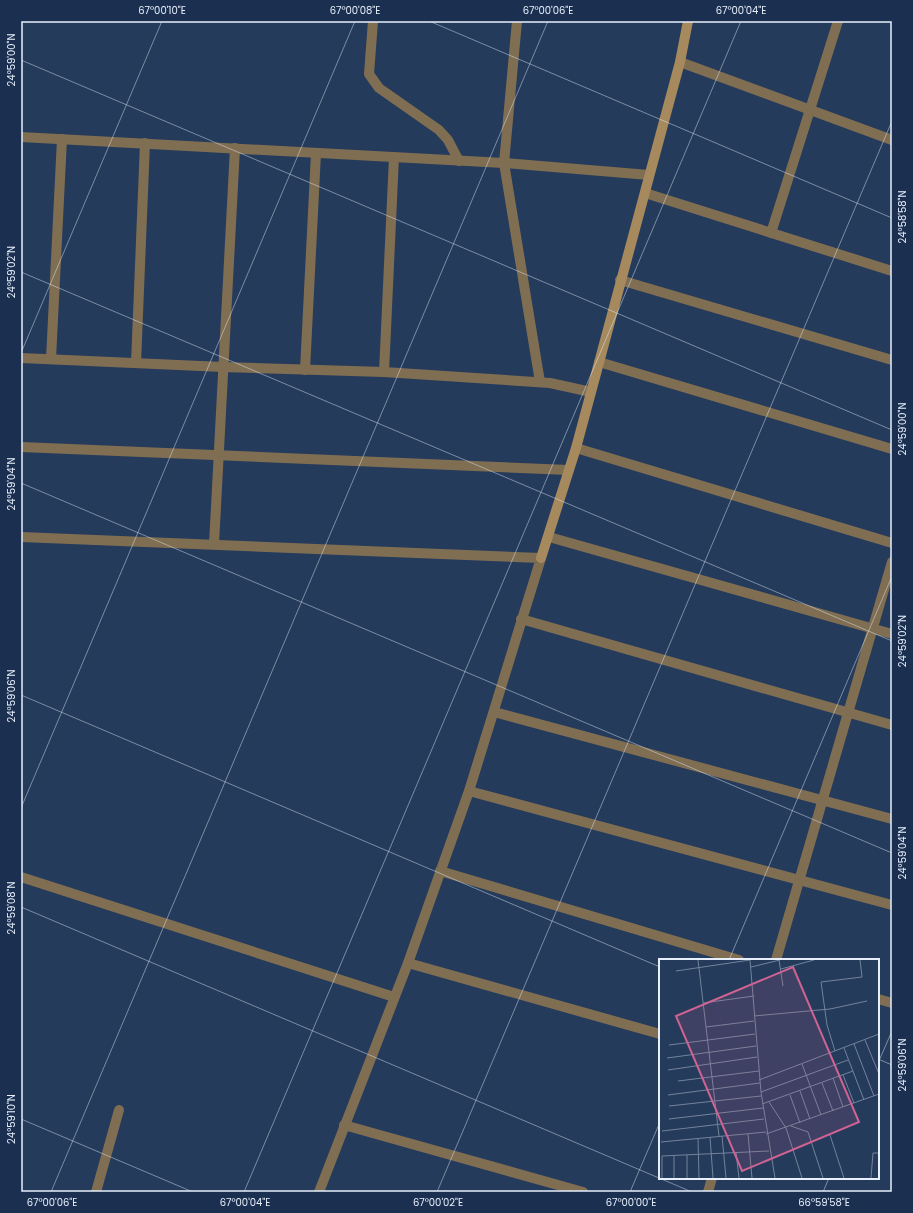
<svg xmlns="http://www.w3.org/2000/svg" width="913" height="1213" viewBox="0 0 913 1213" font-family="Poppins,sans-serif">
	<rect width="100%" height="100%" fill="#253b5b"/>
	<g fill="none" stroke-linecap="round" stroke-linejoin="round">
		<g stroke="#806e53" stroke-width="10">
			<path d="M373 21 369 74 379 88 439 130 448 140 459 161"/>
			<path d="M517 21 504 163 540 382"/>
			<path d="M680 62 892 140"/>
			<path d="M21 137 504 163 649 175"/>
			<path d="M645 193 892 271"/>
			<path d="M771 233 838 21"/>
			<path d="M620 280 892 360"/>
			<path d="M21 358 223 367 384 372 550 383 591 392"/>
			<path d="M51 359 62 139"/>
			<path d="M599 362 892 449"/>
			<path d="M136 363 145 143"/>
			<path d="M305 370 316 153"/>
			<path d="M384 372 394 157"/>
			<path d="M21 447 569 470"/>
			<path d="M576 448 892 543"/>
			<path d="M21 537 541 558 469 791 408 963 319 1192"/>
			<path d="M549 537 892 634"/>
			<path d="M214 544 235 148"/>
			<path d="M521 619 892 725"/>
			<path d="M494 712 892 819"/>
			<path d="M469 791 892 905"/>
			<path d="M440 871 739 960"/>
			<path d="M21 877 394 997"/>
			<path d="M776 960 892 562"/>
			<path d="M408 963 660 1034"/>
			<path d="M878 999 892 1003"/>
			<path d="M344 1125 583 1192"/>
			<path d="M96 1192 119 1110"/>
			<path d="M708 1192 712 1178"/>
		</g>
		<path stroke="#a68a5e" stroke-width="10" d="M541 558 576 448 680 62 688 21"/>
	</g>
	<path fill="none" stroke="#e7effc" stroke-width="1" stroke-opacity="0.45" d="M429 21 892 218M21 60 892 430M21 272 892 641M21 353 162 21M21 483 892 853M21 695 660 967M21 808 355 21M21 907 692 1192M729 960 892 576M878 1059 892 1065M878 1063 892 1031M21 1119 193 1192M51 1192 548 21M244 1192 741 21M437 1192 892 121M630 1192 660 1122M823 1192 829 1178"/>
	<g transform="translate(659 959)">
		<rect width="220" height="220" fill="#253b5b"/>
		<path fill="none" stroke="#73839b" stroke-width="1" d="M39 1 60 177M91 1 102 133 116 219M120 1 124 27M92 8 121 1M122 10 155 1M17 12 91 1M44 44 95 37M95 57 171 50 208 42M47 68 95 62M206 81 220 115M195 85 215 137M10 86 96 75M185 89 205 141M176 92 168 66 162 23 203 18 201 1M8 99 97 87M143 105 162 156M9 111 98 98M184 116 195 144M174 119 184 148M100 121 220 75M19 122 100 112M163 124 174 152M141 132 151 160M102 133 189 101M9 136 101 124M131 136 141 164M110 143 127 169 143 219M103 145 194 112M10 147 102 137M10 160 104 149M132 167 149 173 164 219M3 172 105 160M89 175 93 219M107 175 220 135M171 176 185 219M63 177 67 219M51 178 54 219M39 180 40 219M2 183 107 173M77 193 80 219M15 196V219M3 219V197L110 192M28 219V196M212 219 214 194H220"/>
		<path fill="#cf6393" fill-opacity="0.15" stroke="#cf6393" stroke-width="2" d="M134 8 200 163 83 212 17 57Z"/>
		<rect width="220" height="220" fill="none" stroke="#e7effc" stroke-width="2"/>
	</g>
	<rect width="913" height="1213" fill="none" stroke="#1b3050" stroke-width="44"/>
	<rect x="22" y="22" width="869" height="1169" fill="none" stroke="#e7effc" stroke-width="1.5"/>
	<g font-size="10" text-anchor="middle" fill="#e7effc">
		<text x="162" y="14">67°00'10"E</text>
		<text x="355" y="14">67°00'08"E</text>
		<text x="548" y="14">67°00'06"E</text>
		<text x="741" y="14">67°00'04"E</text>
		<text transform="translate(11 60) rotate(-90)" y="4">24°59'00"N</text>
		<text transform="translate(902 217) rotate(-90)" y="4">24°58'58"N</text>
		<text transform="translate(11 272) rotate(-90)" y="4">24°59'02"N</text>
		<text transform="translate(902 429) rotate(-90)" y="4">24°59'00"N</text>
		<text transform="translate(11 484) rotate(-90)" y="4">24°59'04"N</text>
		<text transform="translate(902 641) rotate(-90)" y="4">24°59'02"N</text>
		<text transform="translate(11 696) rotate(-90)" y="4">24°59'06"N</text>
		<text transform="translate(902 853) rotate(-90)" y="4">24°59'04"N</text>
		<text transform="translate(11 908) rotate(-90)" y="4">24°59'08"N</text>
		<text transform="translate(902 1065) rotate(-90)" y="4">24°59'06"N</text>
		<text transform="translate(11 1119) rotate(-90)" y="4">24°59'10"N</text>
		<text x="52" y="1206">67°00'06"E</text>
		<text x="245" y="1206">67°00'04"E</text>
		<text x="438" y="1206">67°00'02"E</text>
		<text x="631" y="1206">67°00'00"E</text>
		<text x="824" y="1206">66°59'58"E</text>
	</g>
</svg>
